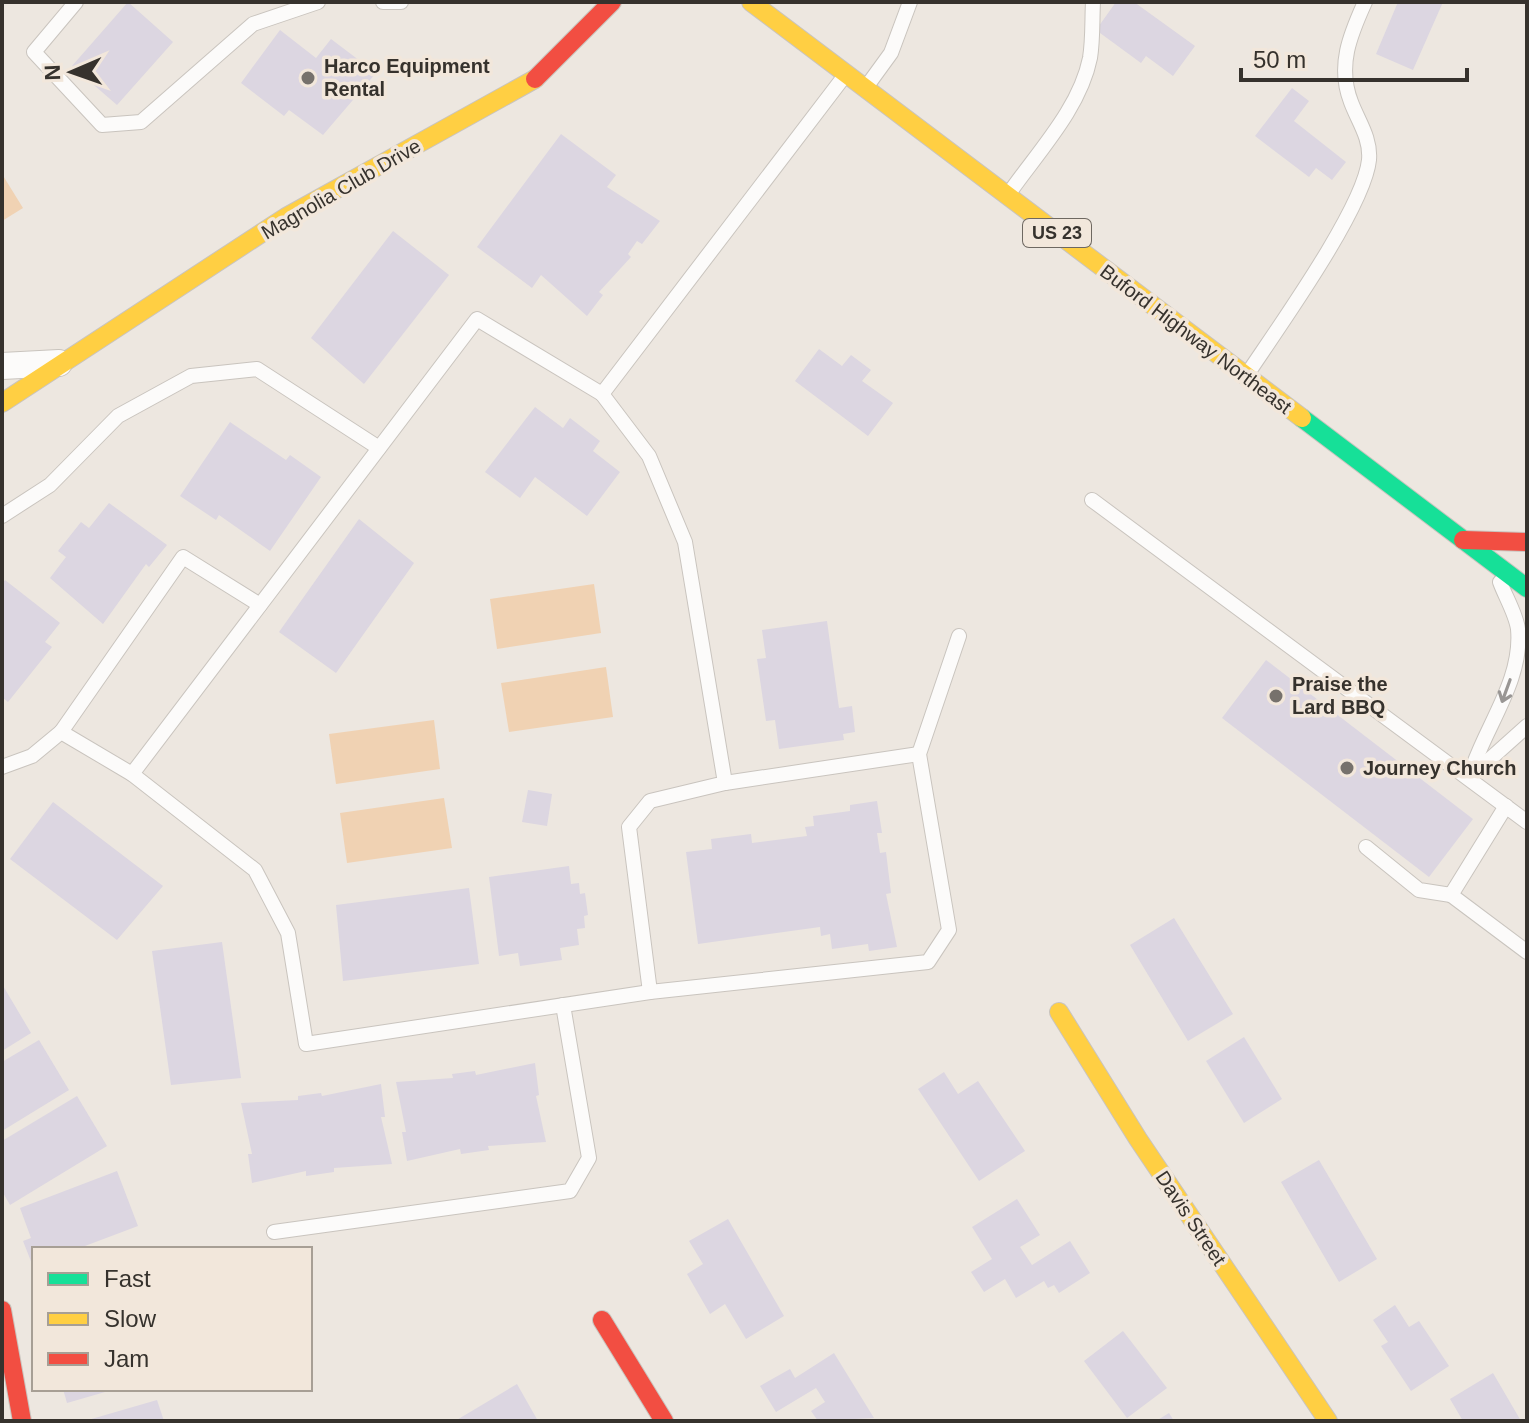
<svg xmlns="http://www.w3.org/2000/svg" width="1529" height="1423" viewBox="0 0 1529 1423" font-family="Arial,sans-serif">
	<rect width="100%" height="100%" fill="#ede7e0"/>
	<g fill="#f0d2b3">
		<path d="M2 174 23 208 2 221Z"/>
		<path d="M594 584 601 633 497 649 490 599Z"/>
		<path d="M606 667 613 717 509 732 501 683Z"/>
		<path d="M434 720 440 769 336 784 329 734Z"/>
		<path d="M444 798 452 848 347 863 340 813Z"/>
	</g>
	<g fill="#dcd6e1">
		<path d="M128 2 173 42 117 105 72 66Z"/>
		<path d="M1116 2H1134L1195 46 1173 76 1146 56 1141 63 1096 30Z"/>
		<path d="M1398 2H1443L1413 70 1376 54Z"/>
		<path d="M280 30 316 58 331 39 376 73 323 135 289 110 284 116 241 83Z"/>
		<path d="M1292 88 1309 101 1294 121 1346 162 1332 180 1316 168 1309 177 1255 136Z"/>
		<path d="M561 134 616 175 607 187 660 221 642 244 637 241 628 254 631 257 599 292 603 295 587 316 541 275 532 288 477 247Z"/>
		<path d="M393 231 449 275 364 384 311 338Z"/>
		<path d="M819 349 842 366 851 355 871 370 862 381 893 403 868 436 795 381Z"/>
		<path d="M535 407 563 428 570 418 600 441 593 451 620 472 587 516 535 477 520 498 485 472Z"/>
		<path d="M230 422 286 460 290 455 321 477 270 551 219 515 216 520 180 496Z"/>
		<path d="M109 503 167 545 149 567 146 564 103 624 50 578 66 557 58 551 81 522 89 528Z"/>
		<path d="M359 519 414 563 336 673 279 632Z"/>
		<path d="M5 580 60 623 45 642 52 647 8 702 2 697V584Z"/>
		<path d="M827 621 839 708 852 706 855 732 843 734 844 740 779 749 775 720 766 721 757 659 766 658 762 630Z"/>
		<path d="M1266 660 1473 819 1429 877 1222 718Z"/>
		<path d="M528 790 552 794 547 826 522 822Z"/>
		<path d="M877 801 882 833H877L880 853 886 852 891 893 886 894 897 947 869 951 868 944 832 949 830 934 821 936 820 927 698 944 686 852 712 849 711 839 751 834 752 843 807 836 805 827 814 826 813 816 850 811V805Z"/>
		<path d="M53 802 163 886 117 940 10 859Z"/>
		<path d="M569 866 571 884 579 883 580 894 585 893 588 915 584 916 585 928 577 929 579 945 560 948 562 960 520 966 518 953 499 956 489 877Z"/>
		<path d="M469 888 479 964 343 981 336 905Z"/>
		<path d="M1174 918 1233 1014 1188 1041 1130 945Z"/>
		<path d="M222 942 241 1078 171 1085 152 951Z"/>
		<path d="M2 984 31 1033 2 1051Z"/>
		<path d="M1244 1037 1282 1099 1244 1123 1206 1061Z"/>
		<path d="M39 1040 69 1090 2 1131V1062Z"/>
		<path d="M535 1063 539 1095 536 1096 546 1142 488 1146 489 1150 461 1154 460 1149 407 1161 402 1132H406L396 1082 453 1078 452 1074 475 1071 476 1075Z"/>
		<path d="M944 1072 958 1094 978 1081 1025 1151 979 1181 918 1089Z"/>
		<path d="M381 1084 385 1117H381L392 1164 334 1168V1172L306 1176V1171L252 1183 248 1154H252L241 1103 298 1100V1096L321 1093 322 1096Z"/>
		<path d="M77 1096 107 1146 10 1205 2 1191V1141Z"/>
		<path d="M1319 1160 1377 1259 1339 1282 1281 1182Z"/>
		<path d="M117 1171 138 1226 77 1249H34V1269L23 1241 31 1238 20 1208Z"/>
		<path d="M1017 1199 1040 1235 1020 1247 1032 1265 1070 1241 1090 1273 1059 1293 1054 1285 1048 1288 1044 1281 1016 1298 1005 1279 984 1292 971 1272 992 1259 972 1227Z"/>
		<path d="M728 1219 784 1316 746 1339 725 1304 710 1314 687 1274 703 1264 689 1241Z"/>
		<path d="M1395 1305 1409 1327 1419 1321 1449 1366 1411 1391 1381 1346 1388 1342 1373 1320Z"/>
		<path d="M1123 1331 1167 1388 1127 1418 1084 1361Z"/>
		<path d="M834 1353 874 1418 818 1421 811 1411 825 1402 816 1388 776 1412 760 1386 790 1369 795 1378Z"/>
		<path d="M1493 1373 1521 1421H1463L1450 1399Z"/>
		<path d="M517 1384 538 1421H455Z"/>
		<path d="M63 1389H112V1390L67 1403Z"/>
		<path d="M157 1400 164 1421H88V1420Z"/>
		<path d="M1169 1413 1174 1421H1156Z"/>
	</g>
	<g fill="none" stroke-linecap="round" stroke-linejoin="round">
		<g stroke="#c9c4be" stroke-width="16">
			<g id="lane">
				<path d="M76 2 34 52 102 125 141 122 253 24 318 2"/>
				<path d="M383 2H401"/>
				<path d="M867 86 891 53 910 2"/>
				<path d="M1010 192C1038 152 1080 108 1090 58 1093 40 1092 20 1093 2"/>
				<path d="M1248 373C1278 328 1364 208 1369 160 1371 138 1358 121 1351 102 1337 66 1350 35 1365 2"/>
				<path d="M602 394 649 456 685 542 725 783 650 801 629 827 650 992 928 962 949 930 919 754 959 636"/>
				<path d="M1092 500 1527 822"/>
				<path d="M2 516 50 485 118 416 191 376 257 369 379 448"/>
				<path d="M61 732 183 557 260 605"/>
				<path d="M2 767 32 756 61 732 132 774 477 319 602 394 843 78"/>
				<path d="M132 774 255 870 288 933 306 1044 650 992"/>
				<path d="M1470 777 1527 726"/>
				<path d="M1469 778C1483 729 1523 682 1518 629 1516 614 1505 596 1500 582"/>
				<path d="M725 783 919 754"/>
				<path d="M1366 847 1419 890 1451 895 1506 806"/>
				<path d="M1451 895 1527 952"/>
				<path d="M274 1232 570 1191 589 1158 563 1005"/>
			</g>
		</g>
		<g stroke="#c9c4be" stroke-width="28">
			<path id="street" d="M2 366 59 363"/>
		</g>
		<g stroke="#c9c4be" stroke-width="20">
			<path id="fast" d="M1302 418 1527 588"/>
		</g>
		<g stroke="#c9c4be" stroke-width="20">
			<g id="slow">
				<path d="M751 2 1302 418"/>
				<path d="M2 403 286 217 535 79"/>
				<path d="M1059 1012 1138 1139 1328 1421"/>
			</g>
		</g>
		<g stroke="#c9c4be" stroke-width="20">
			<g id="jam">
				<path d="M535 79 612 2"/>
				<path d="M1463 540 1527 542"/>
				<path d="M2 1310 22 1421"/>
				<path d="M602 1320 664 1421"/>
			</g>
		</g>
		<use href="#lane" stroke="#fcfbfa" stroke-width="14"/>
		<use href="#street" stroke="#fcfbfa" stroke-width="26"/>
		<use href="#fast" stroke="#16e098" stroke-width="18"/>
		<use href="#slow" stroke="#ffcf43" stroke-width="18"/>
		<use href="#jam" stroke="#f24e42" stroke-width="18"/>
	</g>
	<defs><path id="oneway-shaft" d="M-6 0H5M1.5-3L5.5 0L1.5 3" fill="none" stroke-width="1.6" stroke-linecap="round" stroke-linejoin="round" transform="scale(2)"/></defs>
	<use stroke="#999694" href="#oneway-shaft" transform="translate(1506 691) rotate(110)"/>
	<g fill="#76716c" stroke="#f2e7db" stroke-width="3">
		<circle cx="308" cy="78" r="8"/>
		<circle cx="1276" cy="696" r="8"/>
		<circle cx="1347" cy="768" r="8"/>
	</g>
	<g text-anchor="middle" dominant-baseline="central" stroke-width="7" stroke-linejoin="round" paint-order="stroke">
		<rect fill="#f2e7db" stroke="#6e6861" stroke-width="2" x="1023" y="219" width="68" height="28" rx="6"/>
		<g font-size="18" font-weight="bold" fill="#36322d">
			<text x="1057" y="233">US 23</text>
		</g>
		<g font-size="20" font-weight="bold" fill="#36322d" stroke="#f2e7db" text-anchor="start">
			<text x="324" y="66">Harco Equipment<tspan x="324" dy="23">Rental</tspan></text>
			<text x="1292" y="684">Praise the<tspan x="1292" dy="23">Lard BBQ</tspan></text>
			<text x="1363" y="768">Journey Church</text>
		</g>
		<g font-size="20" fill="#36322d" stroke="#f2e7db">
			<text transform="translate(341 189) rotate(-30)">Magnolia Club Drive</text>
			<text transform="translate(1196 339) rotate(37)">Buford Highway Northeast</text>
			<text transform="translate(1191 1218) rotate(56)">Davis Street</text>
		</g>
	</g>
	<rect width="1529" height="1423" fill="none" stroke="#36322d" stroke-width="8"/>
	<rect x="32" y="1247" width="280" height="144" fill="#f2e7db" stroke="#a79f95" stroke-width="2"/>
	<rect x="48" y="1273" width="40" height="12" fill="#16e098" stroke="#a79f95" stroke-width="2"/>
	<text x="104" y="1287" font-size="24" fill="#36322d">Fast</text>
	<rect x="48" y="1313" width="40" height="12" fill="#ffcf43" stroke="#a79f95" stroke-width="2"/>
	<text x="104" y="1327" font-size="24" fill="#36322d">Slow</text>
	<rect x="48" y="1353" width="40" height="12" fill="#f24e42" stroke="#a79f95" stroke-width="2"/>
	<text x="104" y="1367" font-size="24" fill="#36322d">Jam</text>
	<g transform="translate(72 72) rotate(268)" stroke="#f2e7db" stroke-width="6" paint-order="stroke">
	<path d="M0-6L14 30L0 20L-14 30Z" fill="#36322d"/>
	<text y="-12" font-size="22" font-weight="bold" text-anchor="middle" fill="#36322d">N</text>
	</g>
	<path d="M1241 68v12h226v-12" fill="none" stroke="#36322d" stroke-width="4"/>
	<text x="1253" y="68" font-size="24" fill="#36322d" stroke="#f2e7db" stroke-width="6" paint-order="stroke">50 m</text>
</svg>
